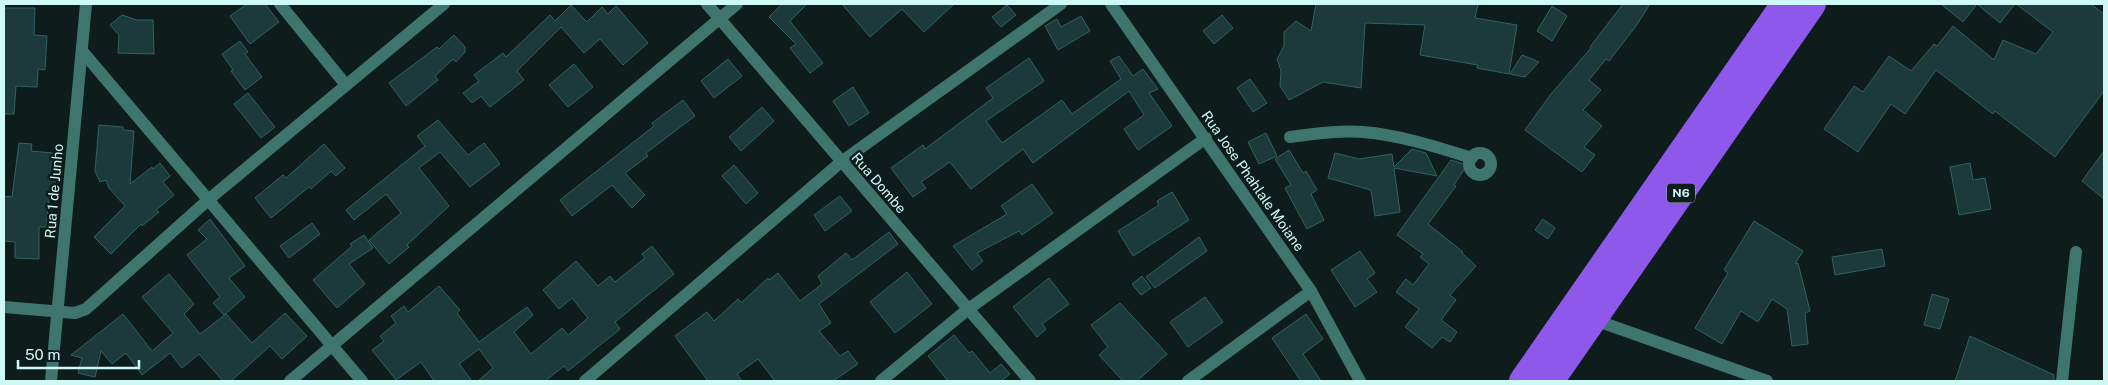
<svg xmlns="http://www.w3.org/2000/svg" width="2108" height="385" viewBox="0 0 2108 385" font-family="'Public Sans',sans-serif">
	<rect width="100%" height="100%" fill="#0e1c1c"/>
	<g fill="#1c393b" stroke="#316264">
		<path d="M247 4H265L279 22 250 44 230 16Z"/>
		<path d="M782 4H807L790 21 823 63 810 73 790 48 796 44 769 17Z"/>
		<path d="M842 4H954L924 32 902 9 870 37Z"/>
		<path d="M1316 4H1478L1475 18 1517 25 1509 74 1477 68 1478 65 1420 55 1425 25 1365 23 1361 88 1323 82 1289 100 1280 86 1281 71 1277 59 1284 46V32L1296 21 1311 31Z"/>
		<path d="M1623 4H1650L1636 26 1609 61 1606 59 1589 80 1601 90 1583 110 1602 126 1584 147 1595 155 1582 172 1525 130 1551 94 1591 48 1590 47Z"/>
		<path d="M1941 4H2015L2000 23 1977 4 1963 22Z"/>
		<path d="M2016 4H2091L2104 14V91L2055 157 1995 111 1993 114 1936 70 1905 114 1891 104 1858 152 1824 129 1854 86 1863 92 1889 56 1911 71 1934 44 1937 46 1953 26 1994 60 2003 40 2036 54 2053 32Z"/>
		<path d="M571 5 587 22 602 7 608 14 616 6 648 43 623 65 600 39 584 53 561 27 517 71 524 80 490 107 481 96 472 103 463 93 479 81 474 75 503 53 506 57 550 15 555 21Z"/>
		<path d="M1007 5 1016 15 1001 27 992 17Z"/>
		<path d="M1552 6 1567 16 1552 41 1537 31Z"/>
		<path d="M4 8H35L34 35 47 36 45 70 38 69 37 87 16 86 14 114H4Z"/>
		<path d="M122 15 137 20H153L154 54 118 53 119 35 110 25Z"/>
		<path d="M1222 15 1233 28 1214 44 1203 31Z"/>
		<path d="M1081 16 1090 31 1058 50 1045 26 1057 19 1061 27Z"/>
		<path d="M454 35 465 47V52L456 62 453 59 435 76 438 80 406 106 389 83 437 47 439 49Z"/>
		<path d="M240 41 248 52 245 54 262 77 245 90 231 71 233 70 222 54Z"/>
		<path d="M1522 55 1539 62 1525 77 1510 74Z"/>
		<path d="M1119 56 1133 76 1143 69 1158 89 1149 93 1172 126 1138 150 1124 129 1144 115 1129 91 1033 163 1023 149 971 189 950 162 921 182 926 188 913 197 891 168 923 145 925 149 993 98 986 88 1029 58 1044 81 986 121 1002 143 1062 100 1072 114 1121 79 1110 61Z"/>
		<path d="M728 59 742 76 714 98 701 81Z"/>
		<path d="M574 64 593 87 568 107 549 85Z"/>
		<path d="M1250 79 1267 103 1253 112 1237 88Z"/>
		<path d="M853 87 869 113 849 126 833 101Z"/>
		<path d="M248 93 275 127 261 138 234 104Z"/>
		<path d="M683 100 695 116 646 153 648 156 625 173 645 195 632 208 612 185 572 216 560 200 654 126 652 123Z"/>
		<path d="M762 107 774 121 741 151 729 137Z"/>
		<path d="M438 120 468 155 484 143 500 164 470 187 440 152 419 168 449 206 407 245 409 247 389 264 369 240 401 213 386 194 354 220 346 210 425 146 417 136Z"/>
		<path d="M99 125 123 127V130L134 131 130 184 152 167 153 169 160 163 170 176 163 182 174 195 156 210 159 212 142 226 141 224 111 254 94 237 125 206 109 188 106 180 100 182 95 171Z"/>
		<path d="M1266 133 1277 156 1259 164 1248 142Z"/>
		<path d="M19 143 32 144 31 151 53 153 51 168 60 169 58 192 50 191 46 227H39V259L15 258V242L4 241V196L12 197Z"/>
		<path d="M324 144 345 168 336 176 331 171 311 189 309 187 271 218 255 198 283 175 286 178Z"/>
		<path d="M1412 149 1426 153 1437 176 1394 168 1400 212 1375 216 1371 190 1328 178 1335 153 1359 159 1392 154 1394 167Z"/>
		<path d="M1289 150 1303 173 1306 171 1317 190 1311 194 1324 220 1307 229 1285 188 1291 185 1275 159Z"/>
		<path d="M2104 151V199L2082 181Z"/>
		<path d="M1451 160 1467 165 1454 185 1456 186 1428 224 1463 252 1462 253 1476 266 1450 295 1456 300 1441 320 1457 332 1450 342 1442 337 1432 348 1405 327 1419 309 1396 292 1406 279 1413 285 1429 264 1420 257 1423 254 1397 235Z"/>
		<path d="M1970 163 1973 180 1985 178 1991 209 1959 215 1950 167Z"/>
		<path d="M734 165 758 193 746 204 722 176Z"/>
		<path d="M1032 184 1053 213 1022 235 1019 231 977 253 983 261 972 270 953 246 1007 214 1001 206Z"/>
		<path d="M1172 192 1189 220 1133 256 1118 231 1159 205 1157 201Z"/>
		<path d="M840 196 852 211 825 231 814 215Z"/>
		<path d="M210 219 245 266 229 278 245 297 224 315 213 303 220 297 187 255 207 239 198 230Z"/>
		<path d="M1543 219 1555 228 1548 239 1535 230Z"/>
		<path d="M1754 221 1803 251 1795 264 1798 263 1810 311 1805 313 1808 344 1792 346 1787 309 1772 299 1758 322 1741 311 1722 344 1695 328 1728 273 1724 270Z"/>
		<path d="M312 223 320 234 289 258 280 246Z"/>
		<path d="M889 232 898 244 819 304 831 323 819 331 840 356 848 351 858 364 833 381H775L758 359 737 374 742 381H708L675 336 707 312 714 321 738 299 741 303 768 278 769 280 778 273 800 301 822 284 818 276 846 253 852 260Z"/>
		<path d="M364 235 373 248 349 264 365 284 337 308 313 280 352 246 350 244Z"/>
		<path d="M1199 237 1207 251 1155 288 1146 277Z"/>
		<path d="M652 246 674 274 615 322 620 329 568 371 564 366 545 381H478L493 368 479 349 459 364 472 381H434L421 362 396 380 372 350 384 341 380 336 396 323 391 316 404 306 408 312 439 286 460 310 457 313 479 342 527 307 533 315 514 332 531 354 562 328 568 335 588 318 572 298 559 309 543 290 576 261 598 286 610 276 615 282 645 258 642 254Z"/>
		<path d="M1882 249 1885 266 1835 275 1832 257Z"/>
		<path d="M1360 251 1375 273 1367 279 1377 292 1355 307 1331 270Z"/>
		<path d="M907 272 932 304 895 333 870 302Z"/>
		<path d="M169 274 194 304 184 314 200 334 226 314 252 343 285 313 307 336 282 359 270 346 231 381H223L199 354 182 368 170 353 142 375 126 353 112 364 101 351 95 377 78 373 82 358 71 355 123 314 152 351 173 333 142 297Z"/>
		<path d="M1142 276 1151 288 1141 295 1132 284Z"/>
		<path d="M1049 278 1069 304 1042 324 1046 329 1037 337 1013 307Z"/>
		<path d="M1932 294 1949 299 1940 329 1924 325Z"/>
		<path d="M1205 297 1223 322 1188 347 1170 322Z"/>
		<path d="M1120 303 1167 354 1137 381H1123L1099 355 1108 347 1091 325Z"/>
		<path d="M1306 314 1323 339 1303 354 1321 381H1301L1272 338Z"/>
		<path d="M954 335 969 353 972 351 990 373 1001 364 1010 374 1001 381H948L928 356Z"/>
		<path d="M1970 336 2054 375V381H1955Z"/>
	</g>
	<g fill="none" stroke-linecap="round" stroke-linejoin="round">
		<g stroke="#3e766f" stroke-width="12">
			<path d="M280 4 346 85"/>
			<path d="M707 4 1030 381"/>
			<path d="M1111 4 1311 291 1360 381"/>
			<path d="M82 51 362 381"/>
			<path d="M1290 137C1314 134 1339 130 1363 132 1400 135 1437 147 1472 158"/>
			<circle cx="1480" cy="164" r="11"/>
			<path d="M4 307 75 313 86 309 208 200 444 4"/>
			<path d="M1592 319 1767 381"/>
			<path d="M51 381 86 4"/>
			<path d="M290 381 737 4"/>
			<path d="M585 381 841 162 1061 4"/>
			<path d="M881 381 967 310 1206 138"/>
			<path d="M1188 381 1311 291"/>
			<path d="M2062 381 2076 252"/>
		</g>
		<g stroke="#8e58ea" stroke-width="28">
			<path d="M1523 381 1785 4"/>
			<path d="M1550 381 1812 4"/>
		</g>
	</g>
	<g text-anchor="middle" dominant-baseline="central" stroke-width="5" stroke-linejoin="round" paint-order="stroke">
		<rect fill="#0e1c1c" stroke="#95b7b5" stroke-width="1" x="1667" y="183.5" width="28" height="19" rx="4"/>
		<g font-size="12" font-weight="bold" fill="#cff9f7">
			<text x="1681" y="193">N6</text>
		</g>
		<g font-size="14" fill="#cff9f7" stroke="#0e1c1c">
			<text transform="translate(1253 181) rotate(55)">Rua Jose Phahlale Moiane</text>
			<text transform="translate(879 183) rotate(49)">Rua Dombe</text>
			<text transform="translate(54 191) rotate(-85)">Rua 1 de Junho</text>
		</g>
	</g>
	<rect width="2108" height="385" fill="none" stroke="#cff9f7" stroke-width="10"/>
	<path d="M18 360v8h121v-8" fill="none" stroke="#cff9f7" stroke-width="2.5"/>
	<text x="25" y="360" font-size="15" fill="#cff9f7" stroke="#0e1c1c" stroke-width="4" paint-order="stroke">50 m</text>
</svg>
